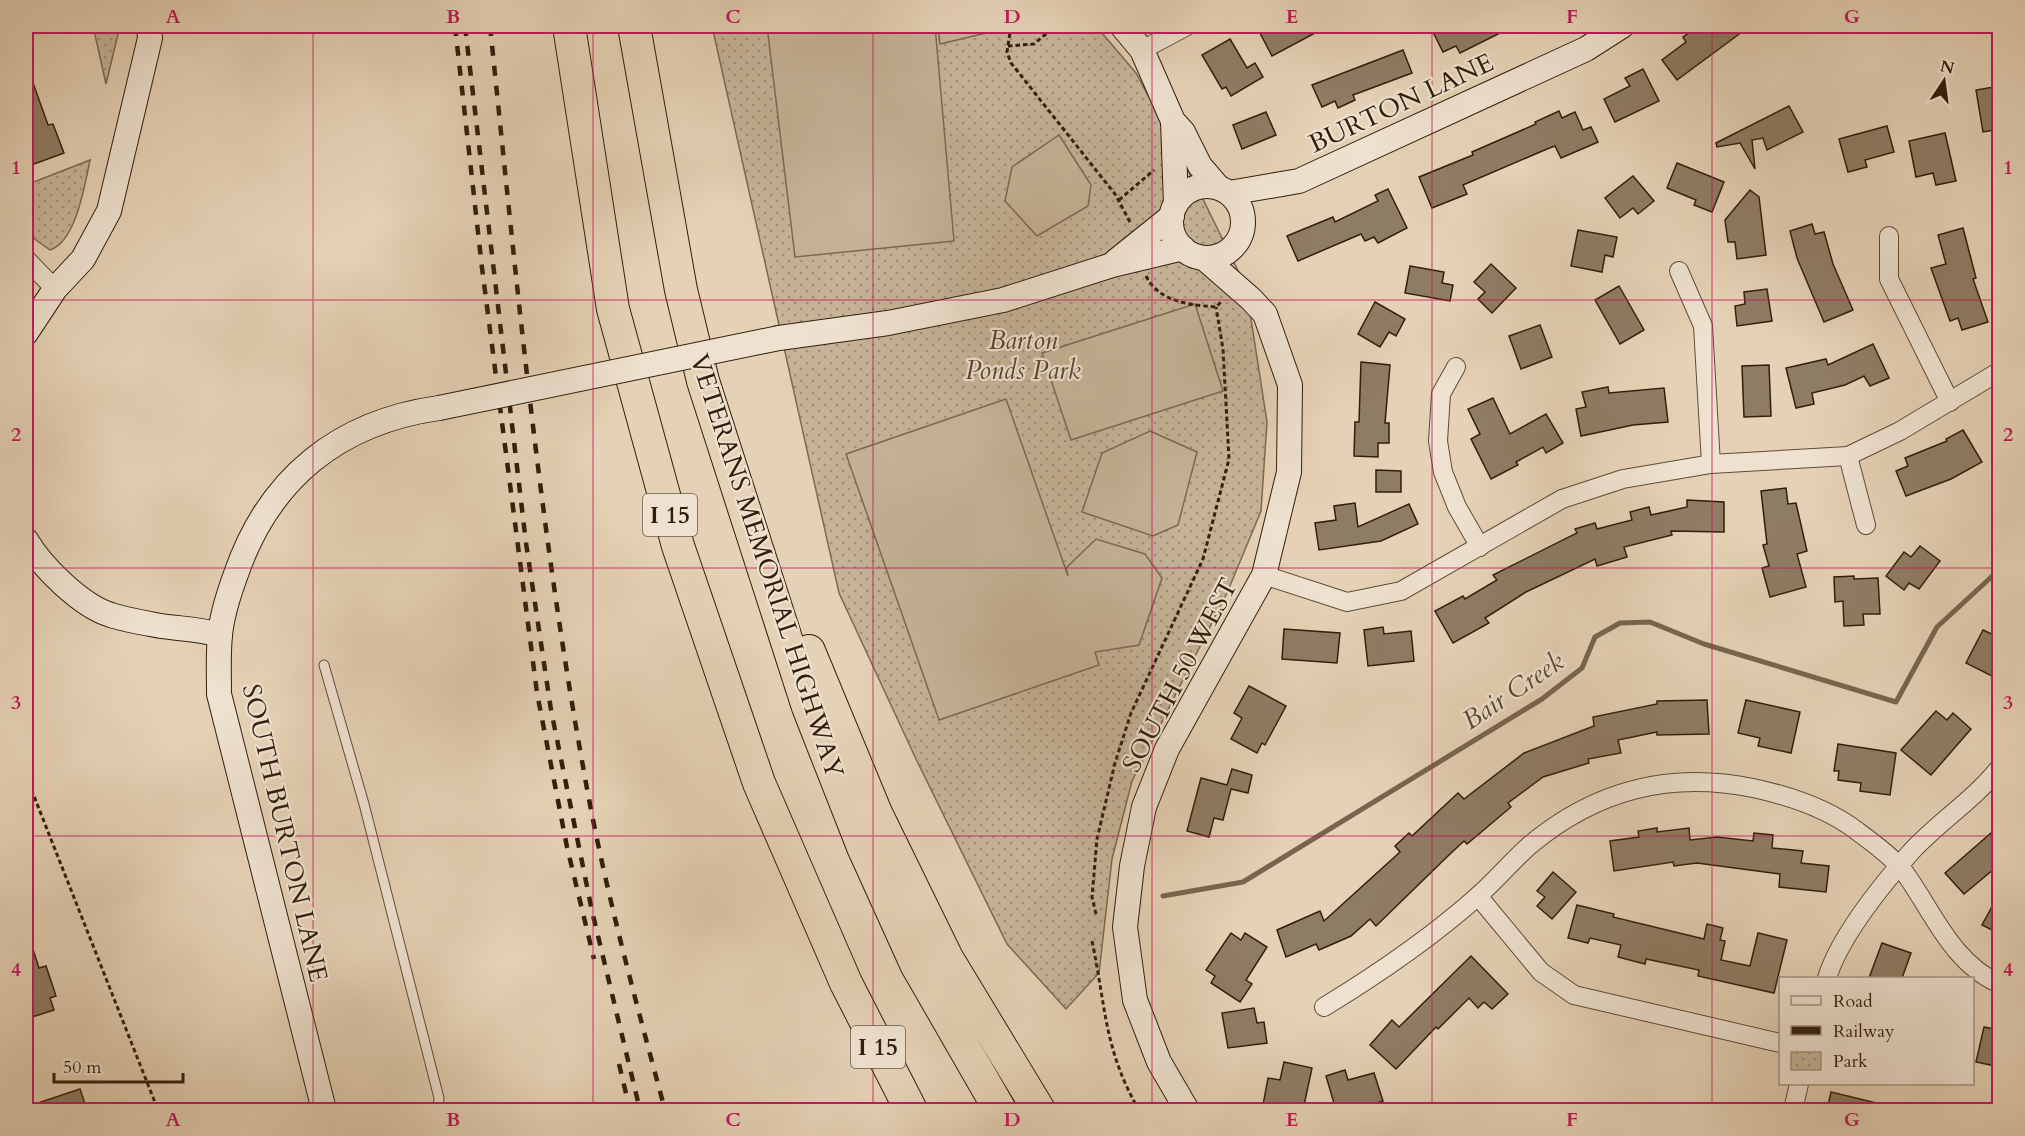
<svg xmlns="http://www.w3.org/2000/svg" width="2025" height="1136" viewBox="0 0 2025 1136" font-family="Cardo,serif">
	<defs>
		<pattern id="park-dots" width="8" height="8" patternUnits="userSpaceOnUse" patternTransform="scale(1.5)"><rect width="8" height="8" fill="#c6b398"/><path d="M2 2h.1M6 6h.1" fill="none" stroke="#a1917a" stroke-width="1.8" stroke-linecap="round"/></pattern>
	</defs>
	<rect width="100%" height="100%" fill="#e5d1b5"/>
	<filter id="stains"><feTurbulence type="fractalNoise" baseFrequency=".00333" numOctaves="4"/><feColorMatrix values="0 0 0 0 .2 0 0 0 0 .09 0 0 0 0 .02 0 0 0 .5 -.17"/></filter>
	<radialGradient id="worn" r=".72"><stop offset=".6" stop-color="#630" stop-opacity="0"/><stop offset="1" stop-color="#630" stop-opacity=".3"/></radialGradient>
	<g fill="url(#park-dots)" stroke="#7c6952" stroke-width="1.5">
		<path d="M93 26H120L106 84Z"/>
		<path d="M712 26H1096L1136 73 1200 193 1246 287 1267 422 1261 511 1227 593 1132 781 1112 859 1099 973 1066 1009 1007 944 916 759 839 593Z"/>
		<path d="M90 160C85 184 76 242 50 250L36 240 26 228V185Z"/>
	</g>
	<g fill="#c6b398" stroke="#7c6952" stroke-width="1.5">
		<path d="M767 26H935L954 241 795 257Z"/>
		<path d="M938 26H998L999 30 940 44Z"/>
		<path d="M1059 135 1091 185 1088 206 1037 236 1005 201 1012 167Z"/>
		<path d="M1195 304 1223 391 1071 440 1042 353Z"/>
		<path d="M1006 399 1068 576 1066 568 1096 539 1145 554 1162 578 1139 645 1095 652 1099 665 939 720 846 454Z"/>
		<path d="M1150 431 1197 452 1178 525 1153 536 1082 512 1102 453Z"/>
	</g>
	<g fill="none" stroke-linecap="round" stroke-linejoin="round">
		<path stroke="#78654f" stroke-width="5" d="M1163 896 1243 882 1542 699 1582 668 1595 637 1620 623 1650 622 1704 644 1896 702 1937 627 2000 569"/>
	</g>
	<g fill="#8f7c64" stroke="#311f0c" stroke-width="1.5">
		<path d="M1273 26H1328L1272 56 1260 33Z"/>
		<path d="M1430 26H1514L1460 53 1456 46 1443 52Z"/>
		<path d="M1699 26H1750L1677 80 1662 60 1686 42 1683 37Z"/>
		<path d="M1230 39 1247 68 1255 63 1263 77 1231 96 1226 87 1222 89 1202 55Z"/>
		<path d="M1403 50 1412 73 1353 95 1355 100 1338 108 1335 101 1322 107 1312 85Z"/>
		<path d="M27 66 48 125 53 124 64 153 26 167Z"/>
		<path d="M1643 69 1659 101 1615 122 1604 99 1630 86 1625 78Z"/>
		<path d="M2000 86V129L1983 132 1976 90Z"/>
		<path d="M1789 106 1803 132 1767 150 1763 138 1752 140 1755 169 1740 143 1717 147 1716 143Z"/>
		<path d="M1559 111 1562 118 1575 112 1583 130 1591 127 1598 142 1561 158 1555 146 1547 149 1463 185 1467 194 1432 208 1419 177 1473 155 1472 152 1536 124 1535 122Z"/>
		<path d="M1266 112 1276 135 1242 149 1233 125Z"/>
		<path d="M1887 126 1894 152 1865 160 1867 167 1848 172 1839 139Z"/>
		<path d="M1945 133 1956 181 1936 185 1933 173 1916 177 1909 141Z"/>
		<path d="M1677 163 1724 182 1712 212 1694 205 1696 200 1667 188Z"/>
		<path d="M1633 176 1654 201 1638 214 1633 208 1620 218 1605 198Z"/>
		<path d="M1388 189 1407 228 1378 243 1374 237 1365 241 1361 234 1298 261 1287 236 1333 217 1335 222 1378 201 1375 195Z"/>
		<path d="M1750 190 1759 197 1766 255 1737 259 1735 242H1728L1725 220Z"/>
		<path d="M1812 224 1815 234 1824 232 1833 264 1853 310 1824 322 1797 258 1790 231Z"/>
		<path d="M1963 228 1976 278 1973 279 1988 322 1962 330 1958 318 1950 321 1931 268 1946 264 1938 235Z"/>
		<path d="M1578 230 1617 237 1613 257 1605 255 1602 272 1571 266Z"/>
		<path d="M1491 264 1516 288 1492 313 1478 299 1485 292 1474 282Z"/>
		<path d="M1410 266 1444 272 1442 283 1453 285 1450 301 1405 293Z"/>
		<path d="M1619 286 1644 330 1620 344 1595 300Z"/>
		<path d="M1767 289 1772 321 1737 326 1735 306 1745 304 1744 292Z"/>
		<path d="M1375 302 1405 319 1396 336 1389 332 1380 347 1358 334Z"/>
		<path d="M1540 325 1552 357 1521 369 1509 336Z"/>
		<path d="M1873 344 1889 378 1870 386 1864 376 1845 385 1812 393 1814 404 1796 408 1786 368 1826 359 1828 365Z"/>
		<path d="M1361 362 1390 365 1385 423H1389V443H1378V457L1354 456 1355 422H1359Z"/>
		<path d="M1769 365 1771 416 1744 417 1742 366Z"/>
		<path d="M1608 387 1609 393 1664 388 1668 422 1633 425 1581 436 1576 409 1586 407 1582 392Z"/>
		<path d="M1493 398 1510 434 1546 414 1563 443 1546 453 1543 447 1516 462 1518 465 1491 479 1471 439 1480 434 1468 409Z"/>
		<path d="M1963 430 1982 462 1951 479 1906 496 1896 471 1908 466 1905 458 1947 441 1946 439Z"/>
		<path d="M1376 470 1401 471V492H1376Z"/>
		<path d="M1786 488 1788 504 1796 503 1807 551 1797 554 1806 587 1770 597 1762 568 1769 566 1763 545 1767 544 1761 491Z"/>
		<path d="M1687 500 1724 502V532L1671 531 1672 535 1624 547 1627 557 1597 566 1595 559 1526 592 1485 618 1489 623 1453 643 1435 611 1463 596 1465 599 1497 580 1493 575 1577 533 1575 529 1595 523 1597 529 1632 520 1630 512 1649 507 1651 515 1687 507Z"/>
		<path d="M1355 503 1358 527 1409 504 1418 524 1381 541 1319 550 1315 523 1336 520 1334 506Z"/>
		<path d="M1920 546 1940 561 1919 589 1909 583 1904 590 1886 576 1904 552 1911 557Z"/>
		<path d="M1854 576V579L1878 578 1880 614H1863L1864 625 1844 626 1843 601 1835 602 1834 577Z"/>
		<path d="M1383 627 1384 634 1411 631 1414 661 1368 666 1364 630Z"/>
		<path d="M1284 629 1340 633 1337 663 1282 659Z"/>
		<path d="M1983 630 2000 638V665L1994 677 1966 663Z"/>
		<path d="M1249 686 1286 706 1265 745 1262 743 1257 753 1231 739 1242 718 1234 713Z"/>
		<path d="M1707 700 1709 734 1657 735V732L1618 740 1621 753 1588 759 1589 763 1543 777 1508 803 1511 807 1467 844 1464 841 1449 855 1376 926 1370 919 1351 936 1319 950 1316 944 1286 957 1277 930 1320 911 1324 921 1400 852 1395 846 1409 833 1412 836 1458 793 1464 799 1524 753 1594 726 1593 717 1657 704V701Z"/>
		<path d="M1746 700 1800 712 1791 753 1758 746 1760 738 1738 733Z"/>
		<path d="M1936 711 1947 720 1953 713 1971 729 1931 775 1901 750Z"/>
		<path d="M1838 744 1896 753 1890 795 1860 791 1861 783 1838 780 1839 771H1834Z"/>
		<path d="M1232 769 1252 775 1248 793 1231 789 1223 820 1214 818 1209 837 1187 831 1201 778 1227 785Z"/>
		<path d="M1657 828V832L1689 828 1690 840 1717 837 1753 841 1754 833 1773 835 1772 848 1803 851 1801 863 1829 866 1826 892 1779 887 1780 874 1697 863 1674 866 1673 862 1614 871 1610 841 1639 837 1638 831Z"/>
		<path d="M1991 833 2000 842V864L1964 894 1945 873Z"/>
		<path d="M1553 872 1576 892 1552 919 1537 906 1545 897 1537 891Z"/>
		<path d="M2000 892V934L1982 925Z"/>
		<path d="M1577 905 1614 914 1613 917 1704 939 1707 924 1723 928 1720 940 1725 941 1721 960 1750 966 1758 933 1787 940 1774 993 1698 976 1699 970 1646 959 1645 964 1618 957 1621 945 1590 938 1588 943 1568 938Z"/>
		<path d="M1231 933 1241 940 1245 933 1267 947 1246 980 1252 984 1240 1002 1211 983 1215 976 1206 970Z"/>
		<path d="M26 937H29L39 968 46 966 56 996 50 998 54 1010 26 1019Z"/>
		<path d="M1882 943 1911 953 1902 978H1869Z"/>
		<path d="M1471 956 1508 994 1492 1009 1484 1002 1478 1008 1469 998 1438 1029 1436 1027 1396 1069 1370 1045 1392 1020 1399 1027Z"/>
		<path d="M1254 1008 1257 1023 1264 1022 1267 1043 1228 1048 1222 1013Z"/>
		<path d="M1984 1027 2000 1030V1067L1976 1062Z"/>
		<path d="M1284 1062 1312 1068 1303 1110 1263 1105 1268 1078 1280 1080Z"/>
		<path d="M1345 1070 1348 1080 1374 1073 1383 1101 1352 1110H1336L1326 1076Z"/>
		<path d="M80 1089 87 1110H26V1107Z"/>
		<path d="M1831 1092 1885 1105 1884 1110H1827Z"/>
	</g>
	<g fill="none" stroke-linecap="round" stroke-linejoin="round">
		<g stroke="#5e4c36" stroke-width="11">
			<path id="lane" d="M324 665 364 804 439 1098 438 1110"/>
		</g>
		<g stroke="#5e4c36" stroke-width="20">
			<g id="street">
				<path d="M1142 50 1187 26"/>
				<path d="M1889 236V279L1950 402"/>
				<path d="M26 259 55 289"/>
				<path d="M1679 271 1703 326 1711 464"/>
				<path d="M1456 367 1441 394 1438 441 1443 472 1457 507 1480 547"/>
				<path d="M1848 456 1866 525"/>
				<path d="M1264 575 1347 602 1401 591 1562 499 1623 479 1711 464 1848 456 1900 431 2000 371"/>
				<path d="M1478 896 1541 972 1574 995 1780 1043"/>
				<path d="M1827 978C1840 936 1881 886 1910 853 1938 822 1973 801 2000 767"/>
				<path d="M1324 1007C1378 974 1431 938 1478 896 1496 880 1512 861 1530 845 1596 790 1669 771 1753 788 1790 796 1827 808 1857 831 1872 842 1890 855 1902 869 1932 909 1951 963 2000 984"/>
				<path d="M1793 1110 1799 1084"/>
			</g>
		</g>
		<g stroke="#311f0c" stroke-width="26">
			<g id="secondary">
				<path d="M1122 26 1142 50 1173 121 1183 132 1200 166 1218 187"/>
				<path d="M1173 121 1176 204"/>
				<circle cx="1207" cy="222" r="36"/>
				<path d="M1229 193 1299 181 1586 49 1622 26"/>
				<path d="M1116 261 1172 216"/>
				<path d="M26 333 55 289 83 259 109 211 150 38 149 26"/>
				<path d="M779 338 888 323 1003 300 1112 265 1183 248"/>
				<path d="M26 540C41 566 81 606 111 615 126 620 145 623 161 626 181 629 200 629 220 635"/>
				<path d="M324 1110 219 694C219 675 218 654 220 635 222 614 229 593 236 574 269 478 339 422 439 408"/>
				<path d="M1187 1110 1159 1062 1135 1000 1125 927 1132 866 1144 807 1167 749 1264 575 1289 472 1290 385 1265 314 1251 299 1204 258"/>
			</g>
		</g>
		<g stroke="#311f0c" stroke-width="34">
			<g id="highway">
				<path d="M569 26 613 309 678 546 759 783 846 983 911 1110"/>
				<path d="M634 26 681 290 703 381 808 707 863 847 916 964 1000 1110"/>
				<path d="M809 651 876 813 947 958 1039 1110"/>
			</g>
		</g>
		<g stroke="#311f0c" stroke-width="3" stroke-dasharray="4.5 3" stroke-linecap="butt">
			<path d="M1011 26 1007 52 1011 63 1115 194 1131 224"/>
			<path d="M1008 46 1034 44 1053 28"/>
			<path d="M1119 200 1154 170"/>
			<path d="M1146 276C1159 302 1190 305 1216 307L1222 301"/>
			<path d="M26 776 158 1110"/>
			<path d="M1096 914 1092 897 1097 839 1115 763 1131 713 1203 559 1229 459 1223 349 1216 307"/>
			<path d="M1092 941C1106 1007 1104 1050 1139 1110"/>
		</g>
		<use href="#lane" stroke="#eee1cf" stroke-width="9"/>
		<use href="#street" stroke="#eee1cf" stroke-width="18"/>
		<use href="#secondary" stroke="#eee1cf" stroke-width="24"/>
		<use href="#highway" stroke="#e5d1b5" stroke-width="32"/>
		<g stroke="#311f0c" stroke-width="4.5" stroke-dasharray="10 10" stroke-linecap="butt">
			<path d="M455 26 482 268 537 693 567 847 594 959"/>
			<path d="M465 26 526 543 551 710 592 911 640 1110"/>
			<path d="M490 26C516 275 539 525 584 772 604 886 635 998 665 1110"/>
			<path d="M619 1064 630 1110"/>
		</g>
		<g stroke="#311f0c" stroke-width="26" stroke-linecap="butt">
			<path id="secondary-bridge" d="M439 408 779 338"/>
		</g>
		<use href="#secondary-bridge" stroke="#eee1cf" stroke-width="24"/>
	</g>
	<path fill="none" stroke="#c2185b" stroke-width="1.5" stroke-opacity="0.55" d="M313 26V1110M593 26V1110M873 26V1110M1152 26V1110M1432 26V1110M1712 26V1110M26 300H2000M26 568H2000M26 836H2000"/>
	<g text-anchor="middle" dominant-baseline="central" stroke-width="4.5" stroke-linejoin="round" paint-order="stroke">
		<g fill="#eee1cf" stroke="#6a5946" stroke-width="1.5">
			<rect x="643" y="494" width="54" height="42" rx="4.5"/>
			<rect x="851" y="1026" width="54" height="42" rx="4.5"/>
		</g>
		<g font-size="24" font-weight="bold" fill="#311f0c">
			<text x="670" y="515">I 15</text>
			<text x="878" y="1047">I 15</text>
		</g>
		<g font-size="26" fill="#311f0c" stroke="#eee1cf">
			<text transform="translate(1401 103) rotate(-25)">BURTON LANE</text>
			<text transform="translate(767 566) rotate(72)">VETERANS MEMORIAL HIGHWAY</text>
			<text transform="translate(1180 675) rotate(-62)">SOUTH 50 WEST</text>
			<text transform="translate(285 833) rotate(77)">SOUTH BURTON LANE</text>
		</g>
		<g font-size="26" font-style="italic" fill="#56442f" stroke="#eee1cf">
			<text x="1023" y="340">Barton<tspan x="1023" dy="30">Ponds Park</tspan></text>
		</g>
		<g font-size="27" font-style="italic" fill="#5b4833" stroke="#eee1cf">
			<text transform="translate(1513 691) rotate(-34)">Bair Creek</text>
		</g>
	</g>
	<rect width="2025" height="1136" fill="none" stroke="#e5d1b5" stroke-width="66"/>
	<rect x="1779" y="977" width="195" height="108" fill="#eee1cf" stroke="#a29381" stroke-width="1.5"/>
	<rect x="1791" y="996" width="30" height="9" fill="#eee1cf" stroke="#a29381" stroke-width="1.5"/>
	<text x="1833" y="1007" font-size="18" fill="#311f0c">Road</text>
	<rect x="1791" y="1026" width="30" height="9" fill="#311f0c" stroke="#a29381" stroke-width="1.5"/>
	<text x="1833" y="1037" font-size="18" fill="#311f0c">Railway</text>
	<rect x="1791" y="1052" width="30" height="18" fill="url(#park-dots)" stroke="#a29381" stroke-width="1.5"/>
	<text x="1833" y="1067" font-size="18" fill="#311f0c">Park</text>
	<g transform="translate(1944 81) rotate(13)" stroke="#eee1cf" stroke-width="4.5" paint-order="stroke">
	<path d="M0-4.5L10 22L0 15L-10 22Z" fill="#311f0c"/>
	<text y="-9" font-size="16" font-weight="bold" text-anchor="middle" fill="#311f0c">N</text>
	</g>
	<path d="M54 1073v9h129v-9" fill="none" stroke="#311f0c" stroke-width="3"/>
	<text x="63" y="1073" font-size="18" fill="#311f0c" stroke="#eee1cf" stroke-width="4.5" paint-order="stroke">50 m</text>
	<rect x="33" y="33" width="1959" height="1070" fill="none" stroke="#c2185b" stroke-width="2"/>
	<g font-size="20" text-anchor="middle" font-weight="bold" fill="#c2185b">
		<text x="173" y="23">A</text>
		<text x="453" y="23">B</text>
		<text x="733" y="23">C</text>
		<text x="1012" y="23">D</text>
		<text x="1292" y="23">E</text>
		<text x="1572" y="23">F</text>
		<text x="1852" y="23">G</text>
		<text x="16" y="174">1</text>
		<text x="2008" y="174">1</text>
		<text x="16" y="441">2</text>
		<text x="2008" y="441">2</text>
		<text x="16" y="709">3</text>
		<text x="2008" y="709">3</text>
		<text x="16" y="976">4</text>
		<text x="2008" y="976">4</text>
		<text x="173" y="1126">A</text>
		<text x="453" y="1126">B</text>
		<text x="733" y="1126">C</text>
		<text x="1012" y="1126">D</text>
		<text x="1292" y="1126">E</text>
		<text x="1572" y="1126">F</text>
		<text x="1852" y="1126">G</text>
	</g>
	<rect width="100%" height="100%" filter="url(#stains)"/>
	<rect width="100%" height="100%" fill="url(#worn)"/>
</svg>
